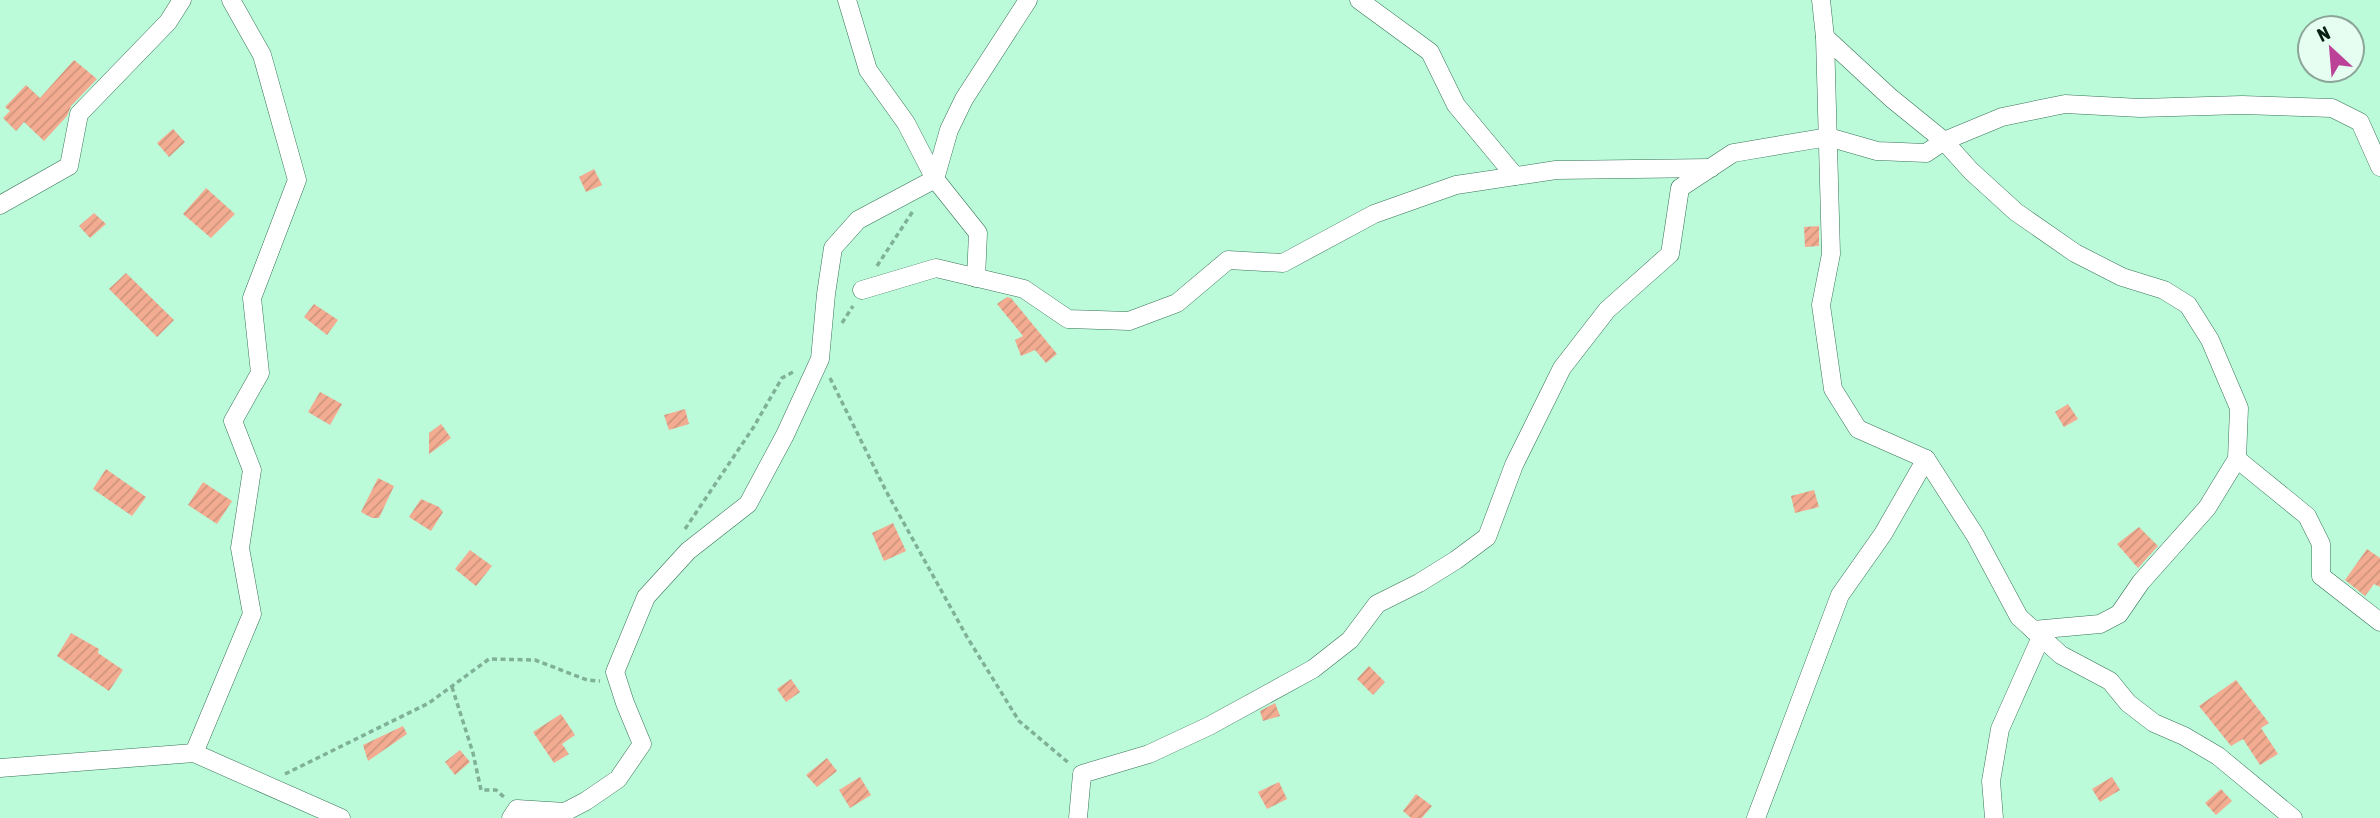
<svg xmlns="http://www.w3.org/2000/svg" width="2380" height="818" viewBox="0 0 2380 818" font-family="'Asap Condensed',sans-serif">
	<defs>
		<pattern id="building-hatch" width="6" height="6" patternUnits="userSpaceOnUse" patternTransform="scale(1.75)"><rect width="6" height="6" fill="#f3ac91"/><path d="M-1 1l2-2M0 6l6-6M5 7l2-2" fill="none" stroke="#cf947c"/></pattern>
	</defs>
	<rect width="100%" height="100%" fill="#bcfbda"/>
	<g fill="url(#building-hatch)">
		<path d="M74 60 97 79 71 106 67 116 44 141 24 122 16 131 3 118 10 111 5 107 26 85 40 98Z"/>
		<path d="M173 129 185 142 169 157 157 143Z"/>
		<path d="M594 169 602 185 586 192 579 177Z"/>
		<path d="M206 188 235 214 211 238 183 214Z"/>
		<path d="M94 213 106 224 90 238 79 226Z"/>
		<path d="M1819 226V246L1805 247 1804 227Z"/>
		<path d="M126 273 174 320 157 337 109 289Z"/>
		<path d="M1007 297 1011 298 1057 354 1046 363 1035 350 1021 356 1015 340 1023 336 997 304Z"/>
		<path d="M314 304 338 320 327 335 304 317Z"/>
		<path d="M320 392 342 404 330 425 308 412Z"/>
		<path d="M2068 404 2078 419 2064 427 2055 412Z"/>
		<path d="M685 409 689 424 669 430 664 415Z"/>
		<path d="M441 424 451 438 429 454V433Z"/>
		<path d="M106 469 146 497 132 516 93 489Z"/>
		<path d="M378 478 394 486 379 518H372L361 512Z"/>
		<path d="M203 482 232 501 217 524 188 505Z"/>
		<path d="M1814 490 1819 507 1795 513 1791 496Z"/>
		<path d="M421 499 439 507 443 512 431 531 409 517Z"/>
		<path d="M893 523 906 551 884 561 872 533Z"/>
		<path d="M2139 527 2158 546 2138 568 2117 544Z"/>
		<path d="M2367 549 2380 558V587L2374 584 2365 596 2345 580Z"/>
		<path d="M470 550 492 566 476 586 455 569Z"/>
		<path d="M71 633 99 649 98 653 123 670 109 691 57 656Z"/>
		<path d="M1369 666 1385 682 1373 695 1357 679Z"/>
		<path d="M791 679 800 692 786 702 777 689Z"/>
		<path d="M2236 680 2269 723 2261 728 2278 754 2260 765 2243 739 2231 746 2199 706Z"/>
		<path d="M1275 703 1280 716 1263 721 1260 711Z"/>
		<path d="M561 714 575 735 562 744 569 754 554 763 533 732Z"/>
		<path d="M403 726 407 734 368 761 363 745Z"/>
		<path d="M460 750 470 762 455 775 445 762Z"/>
		<path d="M827 758 837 771 817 787 806 775Z"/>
		<path d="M860 777 871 795 850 808 839 790Z"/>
		<path d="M2112 777 2120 790 2100 802 2092 789Z"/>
		<path d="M1279 782 1287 799 1267 809 1258 792Z"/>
		<path d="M2221 789 2232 801 2216 815 2205 803Z"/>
		<path d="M1416 794 1432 806 1422 818H1411L1403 811Z"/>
	</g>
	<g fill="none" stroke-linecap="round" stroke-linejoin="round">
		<g stroke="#377357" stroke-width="19">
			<g id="street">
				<path d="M847 0 868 70 906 123 935 179 978 233 976 278"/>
				<path d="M1359 0 1430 52 1456 105 1515 176"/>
				<path d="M1821 0 1825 37 1831 254 1821 305 1833 389 1858 429 1926 459 1975 535 2019 617 2061 655 2110 681 2128 703 2154 723 2184 736 2218 756 2293 818"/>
				<path d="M1825 37 1891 98 1944 141 1971 171 2016 212 2075 253 2122 277 2164 290 2188 305 2210 340 2239 408 2237 459 2207 508 2141 582 2119 614 2100 624 2033 630"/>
				<path d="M0 205 69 166 79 114 168 22 182 0"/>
				<path d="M862 290 936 268 1024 289 1068 319 1129 321 1177 303 1228 260 1283 263 1374 214 1456 185 1556 170 1711 168"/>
				<path d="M2237 459 2307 516 2321 544V576L2380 622"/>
				<path d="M194 753 252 614 240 548 252 470 233 421 260 373 252 298 297 180 262 55 231 0"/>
				<path d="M0 768 194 753 341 818"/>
				<path d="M511 818 517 809 565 812 586 801 618 779 642 744 625 703 615 672 646 597 688 551 748 504 785 435 820 359 826 294 833 248 858 220 935 179 949 130 964 99 1028 0"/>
				<path d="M1078 818 1082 774 1149 754 1209 726 1313 669 1350 640 1377 604 1419 583 1456 560 1487 537 1514 465 1562 368 1607 310 1670 254 1680 188 1733 153 1828 137 1877 151 1926 153 1944 141 2002 117 2065 104 2140 108 2242 105 2332 108 2360 122 2380 167"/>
				<path d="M1756 818 1840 595 1883 534 1926 459"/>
				<path d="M1994 818 1991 781 2000 729 2041 637"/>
			</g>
		</g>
		<g stroke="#7fb197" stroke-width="3.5" stroke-dasharray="5 3.5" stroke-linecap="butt">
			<path d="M877 266 913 211"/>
			<path d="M842 323 853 306"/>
			<path d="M830 378 886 491 967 637 1019 721 1070 764"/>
			<path d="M685 529 753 428 782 378 793 372"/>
			<path d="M452 687 473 753 481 790H496L505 798"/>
			<path d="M285 774 429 703 489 659 535 660 587 680 600 681"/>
		</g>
		<use href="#street" stroke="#fff" stroke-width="18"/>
	</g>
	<g transform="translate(2331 49) rotate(334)"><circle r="33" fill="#e6fef1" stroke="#8ca599" stroke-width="2"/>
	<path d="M0-5L12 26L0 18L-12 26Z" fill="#bb4296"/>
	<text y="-10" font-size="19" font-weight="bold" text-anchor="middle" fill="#062014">N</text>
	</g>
</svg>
